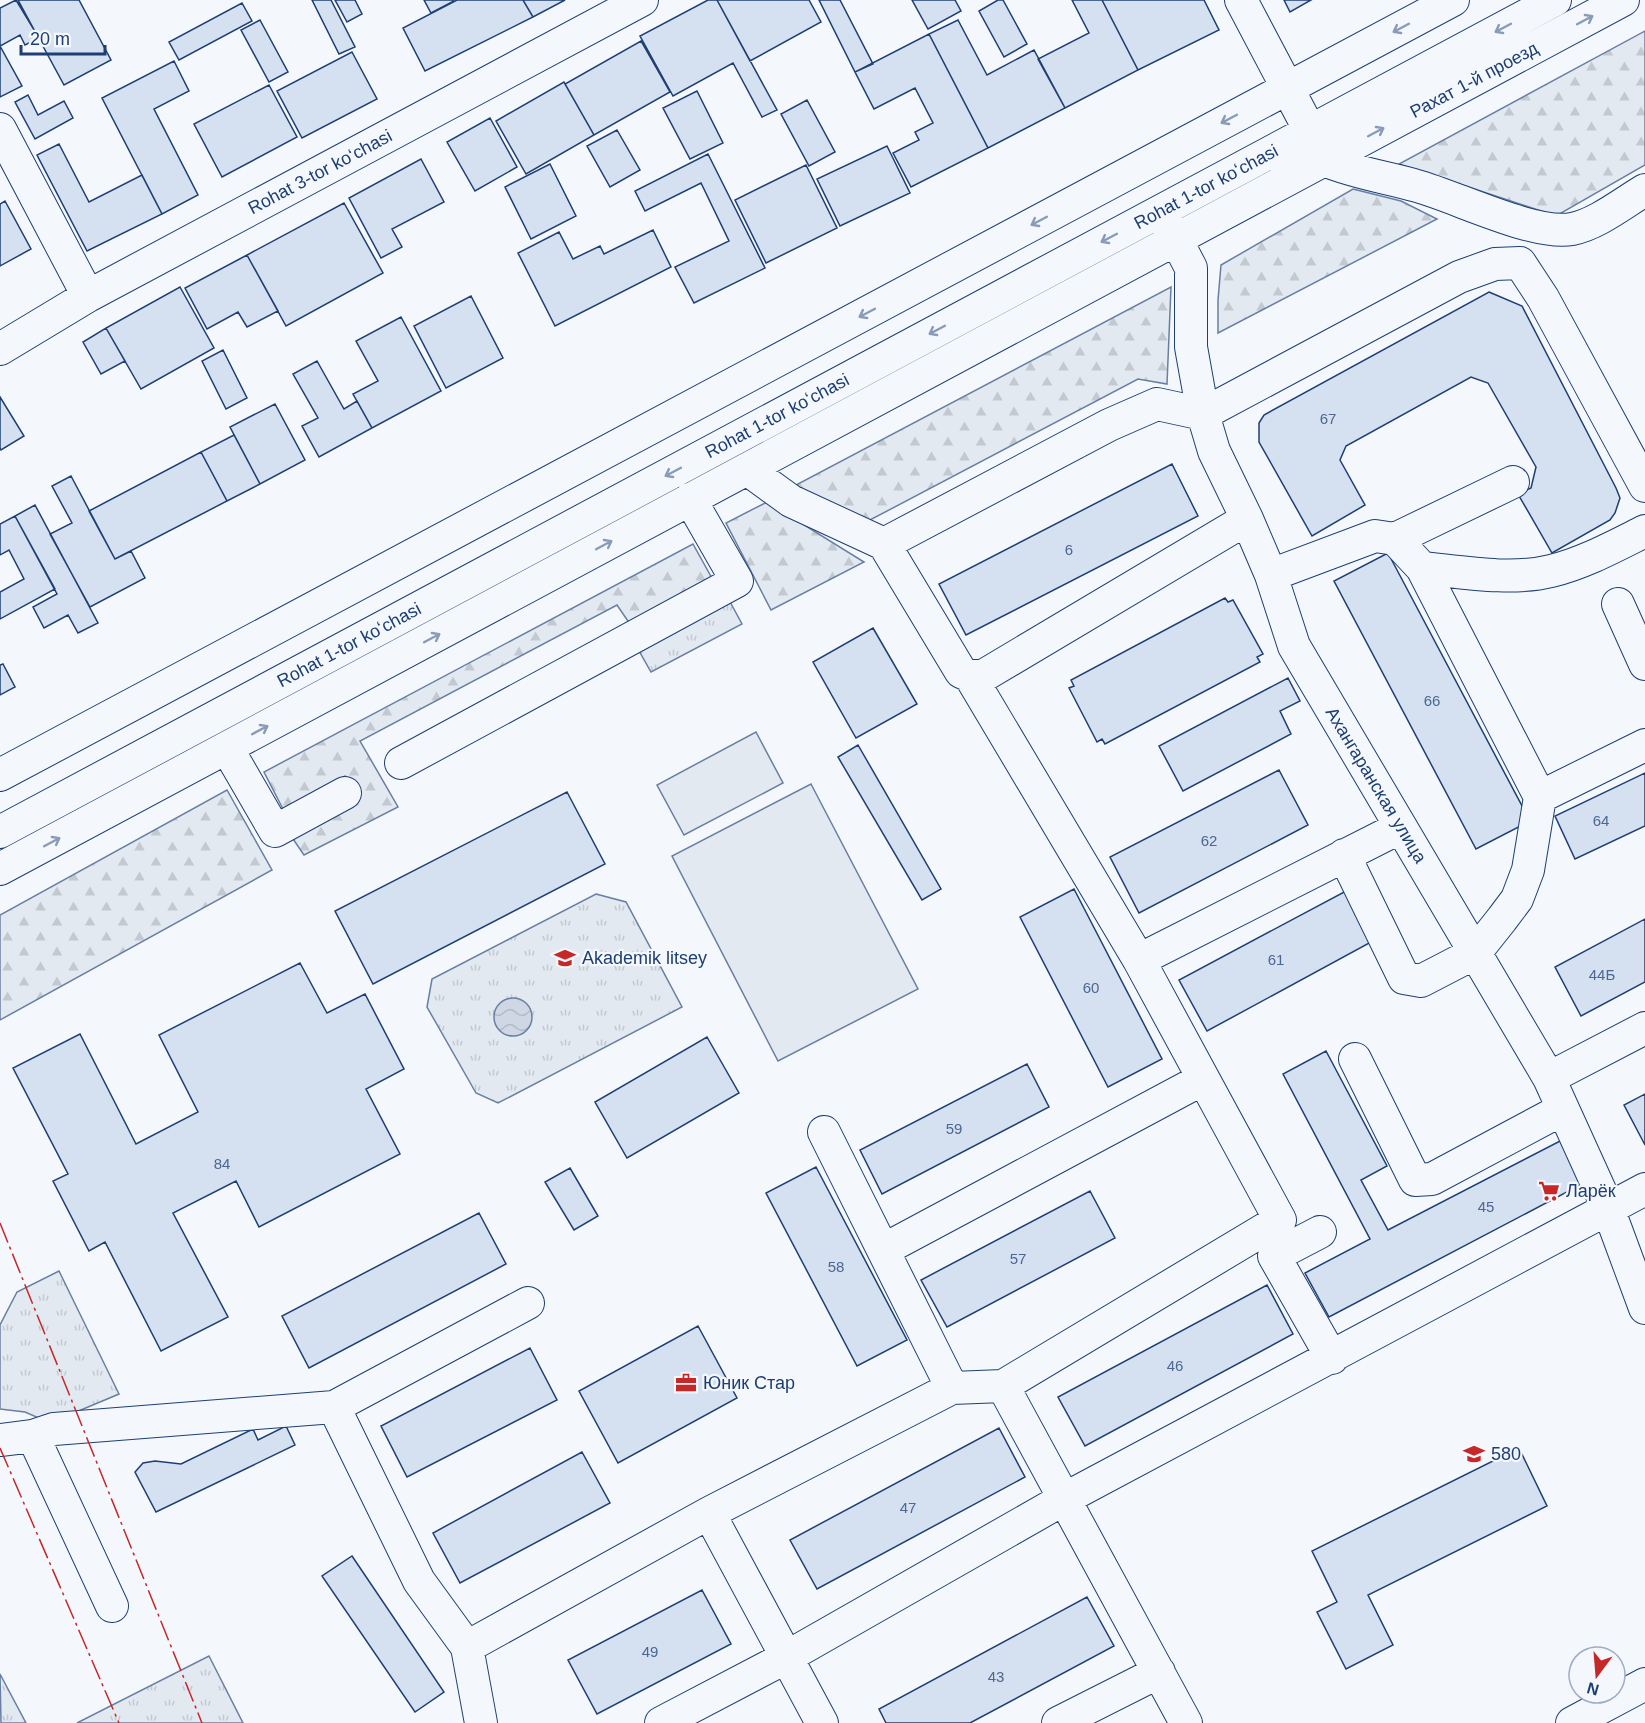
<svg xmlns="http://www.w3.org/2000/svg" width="1645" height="1723" font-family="Arial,sans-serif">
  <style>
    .grass { fill: url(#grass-tufts); stroke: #687fa3; stroke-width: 1.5 }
    .forest { fill: url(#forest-firs); stroke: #687fa3; stroke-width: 1.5 }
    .garden { fill: #e3e9f0; stroke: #687fa3; stroke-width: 1.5 }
    .water { fill: url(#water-waves); stroke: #687fa3; stroke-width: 1.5 }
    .building { fill: #d5e0f0; stroke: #1d3f73; stroke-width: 1.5 }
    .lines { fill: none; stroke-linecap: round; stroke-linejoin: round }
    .minor-casing { stroke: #1d3f73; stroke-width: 34 }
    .minor { stroke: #f4f7fb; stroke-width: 32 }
    .power { stroke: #c62828; stroke-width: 1.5; stroke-dasharray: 21 4.5 3 4.5; stroke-linecap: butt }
    .oneway { stroke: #889bb7 }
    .labels { text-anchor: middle; stroke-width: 4.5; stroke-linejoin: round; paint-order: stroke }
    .number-label { font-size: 15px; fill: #4b6792 }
    .street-label { font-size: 18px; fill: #1d3f73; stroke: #f4f7fb }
    .poi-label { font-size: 18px; fill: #1d3f73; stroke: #f4f7fb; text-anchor: start }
  </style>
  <defs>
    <pattern id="grass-tufts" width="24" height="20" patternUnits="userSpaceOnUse" patternTransform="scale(1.5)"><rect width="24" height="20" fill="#e3e9f0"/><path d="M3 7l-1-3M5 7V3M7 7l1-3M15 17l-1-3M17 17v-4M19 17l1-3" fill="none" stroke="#c2c9d1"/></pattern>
    <pattern id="forest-firs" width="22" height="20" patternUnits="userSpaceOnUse" patternTransform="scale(1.5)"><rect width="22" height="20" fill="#e3e9f0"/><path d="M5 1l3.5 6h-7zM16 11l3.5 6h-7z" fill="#c2c9d1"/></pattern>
    <pattern id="water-waves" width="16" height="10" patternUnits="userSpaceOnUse" patternTransform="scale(1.5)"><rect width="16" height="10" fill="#cfd7e4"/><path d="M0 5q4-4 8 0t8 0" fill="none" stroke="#b1bac7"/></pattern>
  </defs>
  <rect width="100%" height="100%" fill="#f4f7fb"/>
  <path class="grass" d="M 729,600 L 742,624 L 651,672 L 638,649 Z
    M 596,894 L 626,902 L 682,1007 L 498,1103 L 476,1093 L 427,1007 L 432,979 Z
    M 59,1271 L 119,1394 L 50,1423 L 25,1412 L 0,1409 L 0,1325 L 17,1292 Z
    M 209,1656 L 243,1723 L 77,1723 Z
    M 0,1674 L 26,1723 L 1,1723 Z"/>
  <path class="forest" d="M 1645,31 L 1645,165 L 1556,216 L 1399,164 Z
    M 1353,189 L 1401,201 L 1437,219 L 1218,333 L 1218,300 L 1221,265 Z
    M 1171,287 L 1167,384 L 1138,379 L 870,520 L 831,507 L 796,485 Z
    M 767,502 L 864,562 L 771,610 L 726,523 Z
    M 693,544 L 714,582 L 632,627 L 617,605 L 360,741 L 398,807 L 304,855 L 289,833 L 357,799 L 345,776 L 284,811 L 264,772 Z
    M 227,790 L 272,870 L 0,1020 L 0,915 Z"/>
  <path class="garden" d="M 756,732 L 783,783 L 684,835 L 657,785 Z
    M 811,784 L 918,989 L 778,1061 L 672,856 Z"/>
  <path class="water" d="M494 1017a19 19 0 1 1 38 0a19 19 0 1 1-38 0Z"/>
  <path class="building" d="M 16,0 L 39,38 L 25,45 L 20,35 L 0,46 L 22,86 L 0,97 L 0,8 Z
    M 18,0 L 79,0 L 111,60 L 64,85 Z
    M 312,0 L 331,0 L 355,47 L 339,54 Z
    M 335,0 L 355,0 L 362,14 L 347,22 Z
    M 424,0 L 453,0 L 454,1 L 431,13 Z
    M 457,0 L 523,0 L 533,17 L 425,71 L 403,28 Z
    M 523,0 L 565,0 L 533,17 Z
    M 708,0 L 717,0 L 777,110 L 762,117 L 733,63 L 673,96 L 640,36 Z
    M 717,0 L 809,0 L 821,22 L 750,61 Z
    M 819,0 L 840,0 L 873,64 L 855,72 Z
    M 912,0 L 955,0 L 961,11 L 928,29 Z
    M 998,0 L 1003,0 L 1027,44 L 1004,57 L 979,11 Z
    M 1072,0 L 1102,0 L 1138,70 L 1065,108 L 1038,59 L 1089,33 Z
    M 1102,0 L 1204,0 L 1219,30 L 1138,70 Z
    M 1284,0 L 1311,0 L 1290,12 Z
    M 242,3 L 252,21 L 179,60 L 169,42 Z
    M 260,20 L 288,72 L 269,82 L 241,30 Z
    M 958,20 L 987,75 L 1034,50 L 1065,108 L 988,148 L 929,34 Z
    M 929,34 L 988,148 L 911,187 L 893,153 L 919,140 L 915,132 L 933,123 L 915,88 L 874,109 L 855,72 Z
    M 641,41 L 670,92 L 594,135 L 565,84 Z
    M 352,52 L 377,99 L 302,138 L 277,91 Z
    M 174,61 L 189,91 L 154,109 L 198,195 L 162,214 L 102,98 Z
    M 564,82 L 594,135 L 526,174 L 496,121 Z
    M 269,85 L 297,137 L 222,177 L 194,124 Z
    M 697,91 L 723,143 L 690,159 L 663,108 Z
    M 28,95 L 38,115 L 64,101 L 73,118 L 35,139 L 15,102 Z
    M 807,100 L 835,152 L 809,166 L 781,114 Z
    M 490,118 L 517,167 L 475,191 L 447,142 Z
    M 617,130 L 640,170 L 610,187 L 587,146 Z
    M 59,144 L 89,202 L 142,175 L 162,214 L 87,251 L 37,155 Z
    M 887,146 L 910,193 L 840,226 L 817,179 Z
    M 708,154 L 765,268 L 694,303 L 675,267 L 729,241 L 701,183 L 645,211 L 635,191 Z
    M 421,159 L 444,202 L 392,229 L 402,247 L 381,258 L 349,198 Z
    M 550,164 L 576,216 L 531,239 L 505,187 Z
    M 806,165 L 837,228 L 766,263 L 735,200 Z
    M 5,201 L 31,249 L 0,266 L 0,204 Z
    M 344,203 L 383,273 L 286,326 L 247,255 Z
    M 653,230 L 671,267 L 555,326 L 518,253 L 559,232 L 573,259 L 600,246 L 604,254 Z
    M 247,255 L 278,311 L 247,327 L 238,312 L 207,329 L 185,288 Z
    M 180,287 L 214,348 L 141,389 L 106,328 Z
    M 1489,292 L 1522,306 L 1616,488 L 1620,498 L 1615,513 L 1610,520 L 1552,553 L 1518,494 L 1531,488 L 1536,467 L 1488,383 L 1471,377 L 1346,446 L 1340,460 L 1365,505 L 1312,536 L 1259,442 L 1259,423 L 1264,415 Z
    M 471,296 L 503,358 L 446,388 L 414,326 Z
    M 401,317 L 441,391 L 372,428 L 353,394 L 378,381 L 356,341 Z
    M 106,328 L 125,361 L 101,374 L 83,342 Z
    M 223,350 L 247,398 L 226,409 L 202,361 Z
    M 317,361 L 344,409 L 357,401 L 372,428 L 319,457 L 302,426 L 318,418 L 293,374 Z
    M 0,397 L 24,436 L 1,450 L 0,448 Z
    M 275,404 L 305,460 L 260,484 L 230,427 Z
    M 234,435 L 260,484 L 227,501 L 201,452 Z
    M 201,452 L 227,501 L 115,559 L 89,511 Z
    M 1172,464 L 1198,516 L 966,635 L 939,584 Z
    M 71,476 L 115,559 L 131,551 L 145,578 L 90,607 L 50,534 L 72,523 L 52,486 Z
    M 35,505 L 98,623 L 78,633 L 68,615 L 44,628 L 33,607 L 57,594 L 15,516 Z
    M 15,516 L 55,589 L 0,619 L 0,592 L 24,579 L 9,550 L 0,555 L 0,524 Z
    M 1388,553 L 1530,821 L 1476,849 L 1334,581 Z
    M 1225,598 L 1228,602 L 1233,600 L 1263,654 L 1257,657 L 1260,662 L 1105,744 L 1102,739 L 1097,742 L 1069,688 L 1074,686 L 1071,680 Z
    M 873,628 L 917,704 L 856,738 L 813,662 Z
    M 3,664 L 15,687 L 0,695 L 0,665 Z
    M 1288,678 L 1300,701 L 1280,711 L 1291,734 L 1183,791 L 1159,746 Z
    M 858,745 L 941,889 L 922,900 L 838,757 Z
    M 1279,770 L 1308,825 L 1139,913 L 1110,857 Z
    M 1645,773 L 1645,826 L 1575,859 L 1555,816 Z
    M 567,792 L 605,864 L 373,984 L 335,911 Z
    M 1074,889 L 1162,1059 L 1108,1087 L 1020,917 Z
    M 1346,891 L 1373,941 L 1207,1031 L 1179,980 Z
    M 1645,919 L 1645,982 L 1581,1016 L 1555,967 Z
    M 300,963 L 327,1013 L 365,994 L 404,1069 L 366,1089 L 400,1154 L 259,1227 L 236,1181 L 173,1213 L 228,1317 L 161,1351 L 105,1242 L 89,1251 L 53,1181 L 68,1174 L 13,1068 L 80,1034 L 136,1144 L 198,1112 L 159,1035 Z
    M 707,1037 L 739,1093 L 627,1158 L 595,1102 Z
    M 1326,1051 L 1387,1166 L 1361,1180 L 1388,1230 L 1562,1140 L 1584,1183 L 1329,1317 L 1305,1273 L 1370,1239 L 1283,1074 Z
    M 1027,1064 L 1049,1107 L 882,1194 L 860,1150 Z
    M 1645,1094 L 1645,1145 L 1624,1105 Z
    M 816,1167 L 907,1340 L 857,1366 L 766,1193 Z
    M 570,1168 L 598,1216 L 574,1230 L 545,1182 Z
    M 1090,1191 L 1115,1238 L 947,1327 L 921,1280 Z
    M 479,1213 L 506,1264 L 309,1368 L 282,1316 Z
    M 1267,1285 L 1293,1334 L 1085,1446 L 1058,1397 Z
    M 698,1326 L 737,1398 L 618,1463 L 579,1391 Z
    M 530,1348 L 557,1400 L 407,1477 L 381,1426 Z
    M 286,1426 L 295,1445 L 156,1512 L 135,1472 L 143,1463 L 155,1461 L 181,1464 L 253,1429 L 258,1440 Z
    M 999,1428 L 1025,1477 L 817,1589 L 790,1540 Z
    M 1519,1448 L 1547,1506 L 1368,1595 L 1393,1645 L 1346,1669 L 1317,1612 L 1337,1602 L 1312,1551 Z
    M 582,1452 L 610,1503 L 460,1583 L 433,1533 Z
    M 352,1556 L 444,1692 L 415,1712 L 322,1576 Z
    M 702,1590 L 731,1644 L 597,1714 L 568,1660 Z
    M 1087,1597 L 1114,1646 L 970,1723 L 886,1723 L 879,1709 Z"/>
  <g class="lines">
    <defs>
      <path id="minor" d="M 1241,0 L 1319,148
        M 0,129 L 88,296
        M 1324,160 C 1355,173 1386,177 1417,186 C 1457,197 1534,236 1572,229 C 1597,224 1623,203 1645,190
        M 1166,220 L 1191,268 L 1191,347 L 1203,414 L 1214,451 L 1247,519 L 1271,575 L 1294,646 L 1549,1078 L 1608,1208 L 1645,1308
        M 1520,263 L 1543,298 L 1645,486
        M 0,349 L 88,296 L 642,0
        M 747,469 L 791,501 L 884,544 L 961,672 L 970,676 L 983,676 L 1247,519
        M 1395,539 L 1513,482
        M 884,544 L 1109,425 L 1157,404 L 1203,414 L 1459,277 L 1495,264 L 1520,263
        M 1422,568 C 1462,572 1511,581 1551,571 C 1584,563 1615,546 1645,531
        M 1271,575 L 1375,536 L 1395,539 L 1422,568 L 1540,797 L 1528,870 L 1517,899 L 1502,919 L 1475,953 L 1421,981 L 1404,978 L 1344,855
        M 1618,604 L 1645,664
        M 970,676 L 1139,960 L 1401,827
        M 227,748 L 275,831 L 345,793
        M 401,763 L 737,581 L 690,499
        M 0,775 L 1453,0
        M 1540,797 L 1645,745
        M 0,832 L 1555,0
        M 0,869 L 1623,0
        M 1355,1059 L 1415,1180 L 1432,1179 L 1563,1109
        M 1549,1078 L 1645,1028
        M 824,1132 L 952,1388
        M 1320,1232 L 1274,1256 L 1332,1358
        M 885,1249 L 1203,1079
        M 1003,1386 L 1186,1723
        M 334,1407 L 419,1581 L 467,1647
        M 33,1436 L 112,1606
        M 0,1440 L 33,1436 L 54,1429 L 334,1407 L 528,1303
        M 709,1513 L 822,1723
        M 481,1723 L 467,1647 L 709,1513 L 952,1388 L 1003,1386 L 1280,1220 L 1139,960
        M 661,1723 L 785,1658 L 1064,1499 L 1645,1189
        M 1058,1723 L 1159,1672
        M 1572,1723 L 1645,1684"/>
    </defs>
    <use href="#minor" class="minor-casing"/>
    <use href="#minor" class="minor"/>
    <path class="power" d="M 0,1223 L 202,1723
      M 0,1448 L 119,1723"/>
  </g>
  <defs><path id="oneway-shaft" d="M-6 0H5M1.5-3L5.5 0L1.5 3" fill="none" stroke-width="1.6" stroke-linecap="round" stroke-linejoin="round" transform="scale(1.5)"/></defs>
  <g class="oneway">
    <use href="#oneway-shaft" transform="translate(1585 20) rotate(-28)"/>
    <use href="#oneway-shaft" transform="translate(1401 28) rotate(152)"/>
    <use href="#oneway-shaft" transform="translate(1503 28) rotate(152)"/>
    <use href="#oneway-shaft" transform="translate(1229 119) rotate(152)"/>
    <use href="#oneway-shaft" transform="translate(1376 132) rotate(-28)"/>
    <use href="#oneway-shaft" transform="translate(1039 221) rotate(152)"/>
    <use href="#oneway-shaft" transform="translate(1109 238) rotate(152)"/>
    <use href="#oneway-shaft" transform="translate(867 313) rotate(152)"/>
    <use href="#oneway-shaft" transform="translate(937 330) rotate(152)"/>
    <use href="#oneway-shaft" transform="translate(673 472) rotate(152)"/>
    <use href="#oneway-shaft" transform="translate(604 545) rotate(-28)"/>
    <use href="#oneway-shaft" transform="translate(432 638) rotate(-28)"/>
    <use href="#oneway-shaft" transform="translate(260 730) rotate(-28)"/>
    <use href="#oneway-shaft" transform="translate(52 842) rotate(-28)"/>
  </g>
  <defs>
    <symbol id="university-bare" viewBox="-9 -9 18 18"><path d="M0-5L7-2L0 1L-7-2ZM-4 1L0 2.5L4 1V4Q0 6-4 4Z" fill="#c62828" stroke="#f4f7fb" stroke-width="2.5" paint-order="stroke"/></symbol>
    <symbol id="supermarket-bare" viewBox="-9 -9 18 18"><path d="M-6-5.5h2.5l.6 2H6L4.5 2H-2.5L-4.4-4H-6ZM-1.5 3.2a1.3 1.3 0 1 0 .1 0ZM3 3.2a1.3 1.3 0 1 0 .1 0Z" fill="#c62828" stroke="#f4f7fb" stroke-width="2.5" paint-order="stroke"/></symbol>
    <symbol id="office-bare" viewBox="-9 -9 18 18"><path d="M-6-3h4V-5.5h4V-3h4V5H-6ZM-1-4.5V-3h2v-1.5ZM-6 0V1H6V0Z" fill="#c62828" stroke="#f4f7fb" stroke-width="2.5" paint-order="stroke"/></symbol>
    <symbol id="school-bare" viewBox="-9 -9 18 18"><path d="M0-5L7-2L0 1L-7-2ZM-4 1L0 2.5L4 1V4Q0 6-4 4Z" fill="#c62828" stroke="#f4f7fb" stroke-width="2.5" paint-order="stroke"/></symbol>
  </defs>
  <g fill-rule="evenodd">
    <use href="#university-bare" x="550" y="943" width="30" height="30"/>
    <use href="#supermarket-bare" x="1534" y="1176" width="30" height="30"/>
    <use href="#office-bare" x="671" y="1368" width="30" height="30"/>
    <use href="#school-bare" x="1459" y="1439" width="30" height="30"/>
  </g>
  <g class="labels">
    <g class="number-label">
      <text x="1328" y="424">67</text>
      <text x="1069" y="555">6</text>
      <text x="1432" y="706">66</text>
      <text x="1601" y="826">64</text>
      <text x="1209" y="846">62</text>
      <text x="1276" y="965">61</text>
      <text x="1602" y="980">44Б</text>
      <text x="1091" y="993">60</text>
      <text x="954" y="1134">59</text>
      <text x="222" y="1169">84</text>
      <text x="1486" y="1212">45</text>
      <text x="1018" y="1264">57</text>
      <text x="836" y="1272">58</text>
      <text x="1175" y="1371">46</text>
      <text x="908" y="1513">47</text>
      <text x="650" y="1657">49</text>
      <text x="996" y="1682">43</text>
    </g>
    <g class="street-label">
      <text transform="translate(1474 80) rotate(-28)" y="6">Рахат 1-й проезд</text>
      <text transform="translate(320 172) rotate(-28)" y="6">Rohat 3-tor ko‘chasi</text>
      <text transform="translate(1206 187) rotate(-28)" y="6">Rohat 1-tor koʻchasi</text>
      <text transform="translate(777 416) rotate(-28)" y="6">Rohat 1-tor koʻchasi</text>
      <text transform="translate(349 645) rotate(-28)" y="6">Rohat 1-tor koʻchasi</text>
      <text transform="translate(1376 785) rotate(59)" y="6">Ахангаранская улица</text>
    </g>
    <g class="poi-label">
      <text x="582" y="964">Akademik litsey</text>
      <text x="1566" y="1197">Ларёк</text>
      <text x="703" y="1389">Юник Стар</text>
      <text x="1491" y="1460">580</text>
    </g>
  </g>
  <g transform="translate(1597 1675) rotate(196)"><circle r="28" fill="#f4f7fb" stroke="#9eadc5" stroke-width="1.5"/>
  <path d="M0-4.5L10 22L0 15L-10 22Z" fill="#c62828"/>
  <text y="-9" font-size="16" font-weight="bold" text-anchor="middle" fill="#1d3f73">N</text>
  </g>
  <path d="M21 45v9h84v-9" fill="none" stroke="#1d3f73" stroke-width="3"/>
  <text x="30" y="45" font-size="18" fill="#1d3f73" stroke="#f4f7fb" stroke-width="4.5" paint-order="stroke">20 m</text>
</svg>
